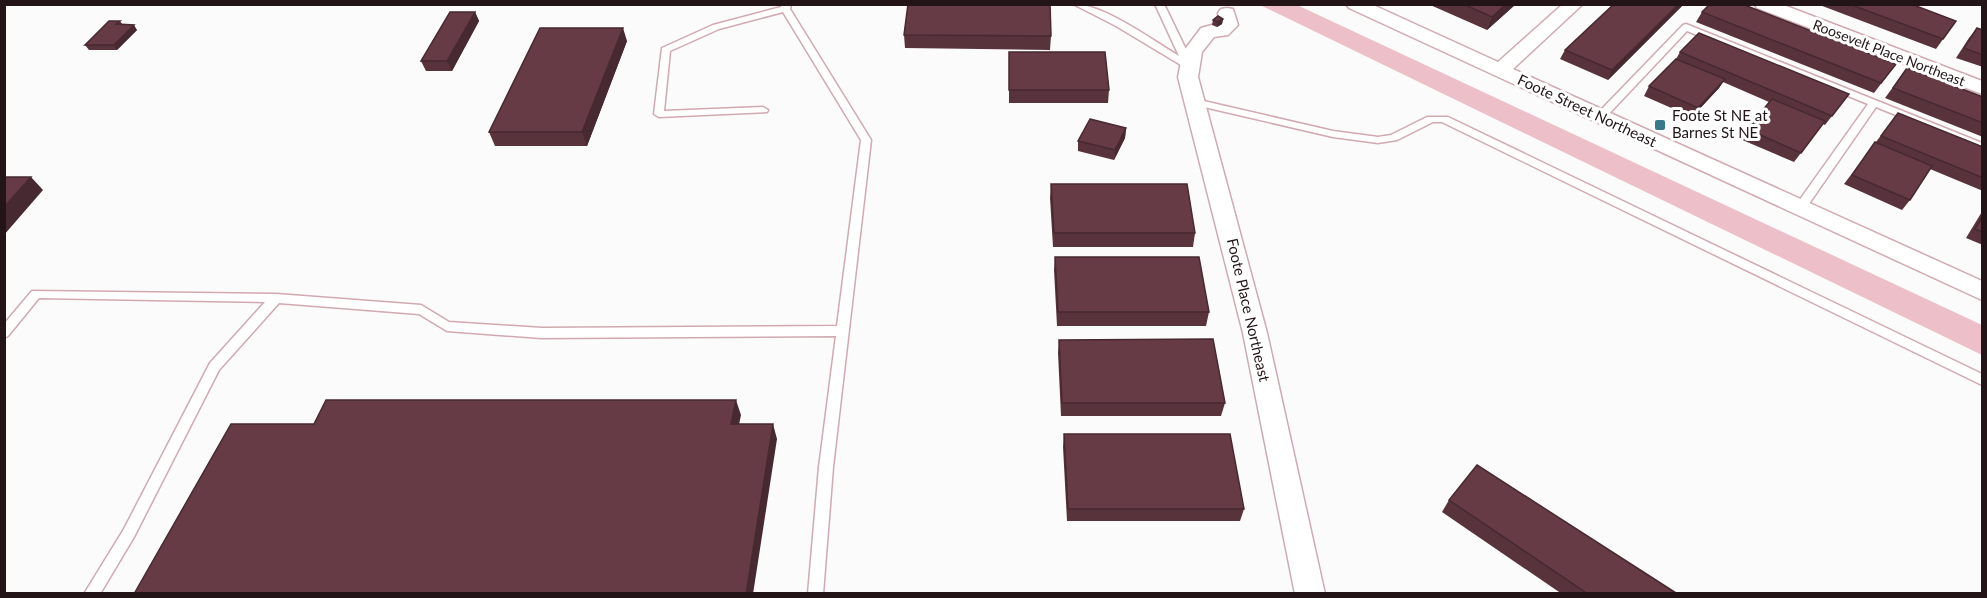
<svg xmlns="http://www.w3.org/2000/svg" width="1987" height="598" font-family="Lato,sans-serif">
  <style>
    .green { fill: #edbfc8 }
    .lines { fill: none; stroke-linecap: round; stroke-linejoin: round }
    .service-casing { stroke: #d1a9b1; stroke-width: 3 }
    .minor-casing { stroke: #d1a9b1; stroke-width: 3 }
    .service { fill: #fff; fill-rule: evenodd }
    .minor { fill: #fff; fill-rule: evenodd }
    .wall { fill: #58333c }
    .shaded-wall { fill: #472931 }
    .building { fill: #663b46; stroke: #472931; stroke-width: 1.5 }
    .poi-dot { fill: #367a89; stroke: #fff; stroke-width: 2 }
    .labels { text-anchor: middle; stroke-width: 6; stroke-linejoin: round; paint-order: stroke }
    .far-street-label { font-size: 14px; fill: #221417; stroke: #fff }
    .street-label { font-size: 15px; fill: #221417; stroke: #fff }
    .poi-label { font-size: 15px; fill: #221417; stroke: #fff; text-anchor: start }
  </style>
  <rect width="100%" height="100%" fill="#fbfbfb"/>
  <path class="green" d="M 1260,5 L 1297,5 L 1982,325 L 1982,355 Z"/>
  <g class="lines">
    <defs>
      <path id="service" d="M 782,4 L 791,4 L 790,9 L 871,140 L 833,467 L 823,594 L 808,594 L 819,467 L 836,336 L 542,338 L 447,331 L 419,314 L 279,303 L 219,370 L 134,537 L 100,594 L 84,594 L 124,529 L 210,363 L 265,302 L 39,298 L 8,336 L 4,338 L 4,324 L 32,291 L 276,294 L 421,305 L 449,322 L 542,328 L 837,326 L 861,140 L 783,12 L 719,29 L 670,51 L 664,111 L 763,107 L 768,110 L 767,112 L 659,117 L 654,114 L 662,48 L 713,25 L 781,7 Z
        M 1073,4 C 1104,4 1152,40 1179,56 L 1155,4 L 1164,4 L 1194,66 L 1189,69 L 1186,68 L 1116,26 Z
        M 1686,24 L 1982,143 L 1982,150 L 1876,107 L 1804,211 L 1796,211 L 1794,208 L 1796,205 L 1868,104 L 1687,31 L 1604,119 L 1596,119 L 1596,115 L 1683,25 Z
        M 1195,99 L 1333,131 L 1378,137 L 1391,135 L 1427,117 L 1448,117 L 1982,374 L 1982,385 L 1442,122 L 1433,122 L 1397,140 L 1378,143 L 1333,137 L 1191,104 L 1191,100 Z"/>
      <path id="minor" d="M 1346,4 L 1371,4 L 1498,62 L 1563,4 L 1583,4 L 1513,69 L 1982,281 L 1982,300 L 1349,8 Z
        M 1754,4 L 1781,4 L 1982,81 L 1982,94 L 1757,8 Z
        M 1227,8 L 1233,9 L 1238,25 L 1228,35 L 1214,37 L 1202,52 L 1198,77 L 1267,333 L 1325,594 L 1295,594 L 1243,333 L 1178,77 L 1183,52 L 1201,28 L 1219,23 L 1218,13 L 1221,9 Z"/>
    </defs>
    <use href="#service" class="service-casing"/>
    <use href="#minor" class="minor-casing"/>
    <use href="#service" class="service"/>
    <use href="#minor" class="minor"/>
  </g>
  <path class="wall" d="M 1428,4 L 1516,4 L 1487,30 Z
    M 1614,4 L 1684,4 L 1608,80 L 1560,59 L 1565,50 Z
    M 1817,4 L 1911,4 L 1956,21 L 1936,49 Z
    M 475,12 L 479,21 L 452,71 L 426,71 L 421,61 Z
    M 1702,12 L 1896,64 L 1874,93 L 1696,22 Z
    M 1223,19 L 1222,24 L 1217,27 L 1212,25 L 1213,20 Z
    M 120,21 L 122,24 L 137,30 L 117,50 L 89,50 L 85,45 Z
    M 1977,28 L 1983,30 L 1983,67 L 1956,58 L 1969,38 Z
    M 904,35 L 1051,36 L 1050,50 L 905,48 Z
    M 627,41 L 587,146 L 495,146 L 489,132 Z
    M 1009,52 L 1109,90 L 1108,103 L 1009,103 Z
    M 1680,52 L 1849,94 L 1825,125 L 1823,124 L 1794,162 L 1740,139 L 1747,129 L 1769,102 L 1723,82 L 1719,88 L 1692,117 L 1644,96 L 1649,86 L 1676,59 Z
    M 1907,68 L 1983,97 L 1983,137 L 1885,98 Z
    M 1898,113 L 1983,147 L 1983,191 L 1930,169 L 1910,200 L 1902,210 L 1844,184 Z
    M 1126,128 L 1125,138 L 1114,160 L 1078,151 L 1078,141 Z
    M 1051,184 L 1195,233 L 1193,247 L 1053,247 L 1050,198 Z
    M 1983,210 L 1983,245 L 1966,238 Z
    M 1055,257 L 1209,312 L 1206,326 L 1057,326 L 1054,270 Z
    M 1059,340 L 1225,403 L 1221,416 L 1061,416 L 1058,353 Z
    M 1064,434 L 1244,509 L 1240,521 L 1067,521 L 1063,447 Z
    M 1449,500 L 1676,593 L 1562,594 L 1442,512 Z"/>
  <path class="shaded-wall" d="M 1506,4 L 1516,4 L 1487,30 L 1492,17 Z
    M 1679,4 L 1684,4 L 1608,80 L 1612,70 Z
    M 475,12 L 479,21 L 452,71 L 447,61 Z
    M 1223,19 L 1222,24 L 1217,27 L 1218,22 Z
    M 134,25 L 137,30 L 117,50 L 114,45 Z
    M 623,28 L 627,41 L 587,146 L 582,132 Z
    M 1725,79 L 1719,88 L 1692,117 L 1698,108 Z
    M 1126,128 L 1125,138 L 1114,160 L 1115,150 Z
    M 31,177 L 43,190 L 4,235 L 4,207 Z
    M 736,400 L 741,415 L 736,439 L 731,424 Z
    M 773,424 L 777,439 L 753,594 L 746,594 Z"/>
  <path class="building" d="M 908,4 L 1050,4 L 1051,36 L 904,35 Z
    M 1463,4 L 1506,4 L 1492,17 Z
    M 1614,4 L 1679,4 L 1612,70 L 1565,50 Z
    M 1710,4 L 1742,4 L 1896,64 L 1881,83 L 1702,12 Z
    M 1849,4 L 1911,4 L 1956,21 L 1943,39 Z
    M 450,12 L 475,12 L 447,61 L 421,61 Z
    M 1218,16 L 1223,19 L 1218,22 L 1213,20 Z
    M 109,21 L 120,21 L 116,24 L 134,25 L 114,45 L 85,45 Z
    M 540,28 L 623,28 L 582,132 L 489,132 Z
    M 1977,28 L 1983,30 L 1983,55 L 1964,48 Z
    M 1699,33 L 1849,94 L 1832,116 L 1680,52 Z
    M 1009,52 L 1105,52 L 1109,90 L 1009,90 Z
    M 1676,59 L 1725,79 L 1698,108 L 1649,86 Z
    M 1907,68 L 1983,97 L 1983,123 L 1893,88 Z
    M 1772,99 L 1825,121 L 1801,153 L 1747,129 Z
    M 1898,113 L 1983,147 L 1983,178 L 1881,136 Z
    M 1090,119 L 1126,128 L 1115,150 L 1078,141 Z
    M 1875,142 L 1932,166 L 1910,200 L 1852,175 Z
    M 4,177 L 31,177 L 4,207 Z
    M 1051,184 L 1187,184 L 1195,233 L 1054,233 Z
    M 1983,216 L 1983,232 L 1975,229 Z
    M 1055,257 L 1199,257 L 1209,312 L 1058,312 Z
    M 1213,339 L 1225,403 L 1062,403 L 1059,340 Z
    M 326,400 L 736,400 L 731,424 L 773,424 L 746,594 L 134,594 L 231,424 L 314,424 Z
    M 1064,434 L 1230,434 L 1244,509 L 1068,509 Z
    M 1477,465 L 1676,593 L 1675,594 L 1588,594 L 1449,500 Z"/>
  <rect class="poi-dot" x="1654" y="119" width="12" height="12" rx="3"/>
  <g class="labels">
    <g class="far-street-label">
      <text transform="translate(1889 53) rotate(21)" y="5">Roosevelt Place Northeast</text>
    </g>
    <g class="street-label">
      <text transform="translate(1587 111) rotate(25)" y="5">Foote Street Northeast</text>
      <text transform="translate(1248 310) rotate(77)" y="5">Foote Place Northeast</text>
    </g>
    <g class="poi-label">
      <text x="1672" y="121">Foote St NE at<tspan x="1672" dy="17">Barnes St NE</tspan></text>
    </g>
  </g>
  <rect width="1987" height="598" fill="none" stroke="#221417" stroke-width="12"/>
</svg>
